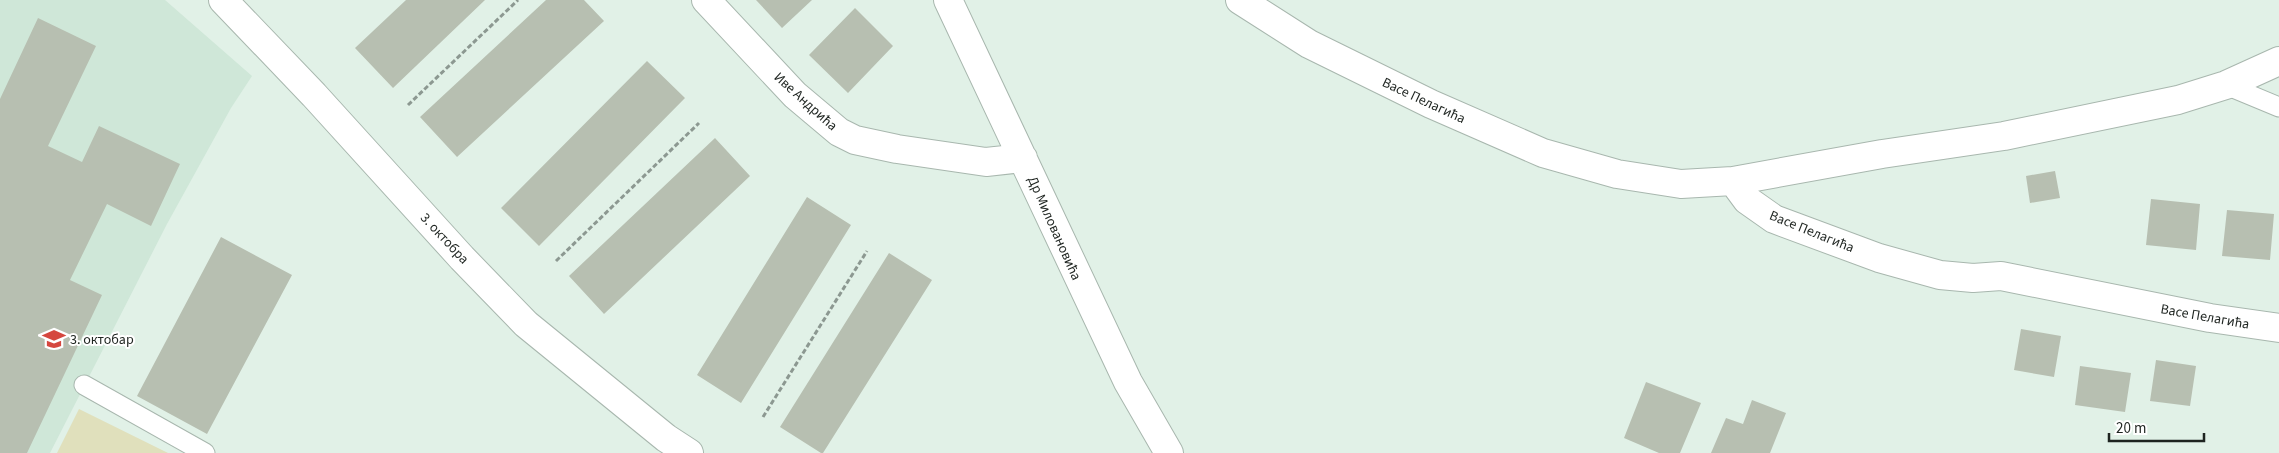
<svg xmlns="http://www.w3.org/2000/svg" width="2279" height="453" font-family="'Source Sans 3',sans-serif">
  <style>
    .built { fill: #cfe7d8 }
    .green { fill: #e0e0bc }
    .building { fill: #b7bfb1 }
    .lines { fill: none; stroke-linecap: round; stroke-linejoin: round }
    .service-casing { stroke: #a8b7ae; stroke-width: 21 }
    .minor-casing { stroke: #a8b7ae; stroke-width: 30 }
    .path { stroke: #8c9891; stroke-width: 3; stroke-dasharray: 5 2.5; stroke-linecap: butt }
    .service { stroke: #fff; stroke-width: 19 }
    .minor { stroke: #fff; stroke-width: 28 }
    .labels { text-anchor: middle; stroke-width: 4; stroke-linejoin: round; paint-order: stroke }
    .street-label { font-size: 14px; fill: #1e2420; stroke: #fff }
    .poi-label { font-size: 14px; fill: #1e2420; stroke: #fff; text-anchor: start }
  </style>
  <rect width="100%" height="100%" fill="#e1f1e7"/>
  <path class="built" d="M 0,0 L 165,0 L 252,76 L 231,108 L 167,224 L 50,453 L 0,453 Z"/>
  <path class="green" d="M 79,409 L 168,453 L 57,453 Z"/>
  <path class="building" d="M 406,0 L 485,0 L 393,88 L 355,48 Z
    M 546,0 L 584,0 L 604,21 L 457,157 L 420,117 Z
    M 756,0 L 812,0 L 782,28 Z
    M 855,8 L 893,46 L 848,93 L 809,55 Z
    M 38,18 L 96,46 L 48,146 L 82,162 L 99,126 L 180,164 L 151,226 L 107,204 L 70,280 L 102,295 L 27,453 L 0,453 L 0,99 Z
    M 647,61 L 685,98 L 539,246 L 501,208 Z
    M 715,138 L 750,176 L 604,314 L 569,276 Z
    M 2055,171 L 2060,198 L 2030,203 L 2026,176 Z
    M 807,197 L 851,225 L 741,403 L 697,375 Z
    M 2151,199 L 2200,204 L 2196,250 L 2146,245 Z
    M 2227,210 L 2274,214 L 2270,260 L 2222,256 Z
    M 221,237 L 292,275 L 207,434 L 137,396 Z
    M 889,253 L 932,280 L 823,453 L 821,453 L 780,427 Z
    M 2021,329 L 2061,336 L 2054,377 L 2014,370 Z
    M 2156,360 L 2196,366 L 2190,406 L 2150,401 Z
    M 2080,366 L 2131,373 L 2125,412 L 2075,405 Z
    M 1646,382 L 1701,403 L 1680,453 L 1659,453 L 1624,438 Z
    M 1752,400 L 1786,413 L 1770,453 L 1711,453 L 1726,418 L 1743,424 Z"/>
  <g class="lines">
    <defs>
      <path id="service" d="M 2226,85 L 2279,107
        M 84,385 L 205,453"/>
      <path id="minor" d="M 223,0 L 314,95 L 462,258 L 526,324 L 666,438 L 689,453
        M 706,0 L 795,95 L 839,132 L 855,140 L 897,149 L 986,162 L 1023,158
        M 948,0 L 1128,382 L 1169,453
        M 1240,0 L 1309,44 L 1431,104 L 1543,153 L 1617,174 L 1681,184 L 1733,181 L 1747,200 L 1774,219 L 1879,258 L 1940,275 L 1973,278 L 2001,276 L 2210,318 L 2279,328
        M 1733,181 L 1882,154 L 2004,136 L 2178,100 L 2226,85 L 2279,61"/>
    </defs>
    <use href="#service" class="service-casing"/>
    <use href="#minor" class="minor-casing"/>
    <path class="path" d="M 408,105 L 518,0
      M 556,261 L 699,123
      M 763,417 L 867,251"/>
    <use href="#service" class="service"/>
    <use href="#minor" class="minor"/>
  </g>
  <defs>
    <symbol id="school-bare" viewBox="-9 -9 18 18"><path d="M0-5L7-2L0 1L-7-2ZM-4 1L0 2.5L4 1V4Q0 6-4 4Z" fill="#d5473f" stroke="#fff" stroke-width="2.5" paint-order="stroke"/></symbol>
  </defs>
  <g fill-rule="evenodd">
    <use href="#school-bare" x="38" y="323" width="32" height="32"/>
  </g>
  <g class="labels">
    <g class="street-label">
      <text transform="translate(1424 100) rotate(25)" y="5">Васе Пелагића</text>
      <text transform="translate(806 101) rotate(42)" y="5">Иве Андрића</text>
      <text transform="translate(1055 228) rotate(66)" y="5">Др Миловановића</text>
      <text transform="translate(1812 231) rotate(22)" y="5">Васе Пелагића</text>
      <text transform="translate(445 238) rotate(47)" y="5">3. октобра</text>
      <text transform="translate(2205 316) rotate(10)" y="5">Васе Пелагића</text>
    </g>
    <g class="poi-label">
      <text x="70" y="344">3. октобар</text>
    </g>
  </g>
  <path d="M2109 433v8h95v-8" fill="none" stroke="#1e2420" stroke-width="2.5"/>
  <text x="2116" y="433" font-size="15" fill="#1e2420" stroke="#ffffff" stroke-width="4" paint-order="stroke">20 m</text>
</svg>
